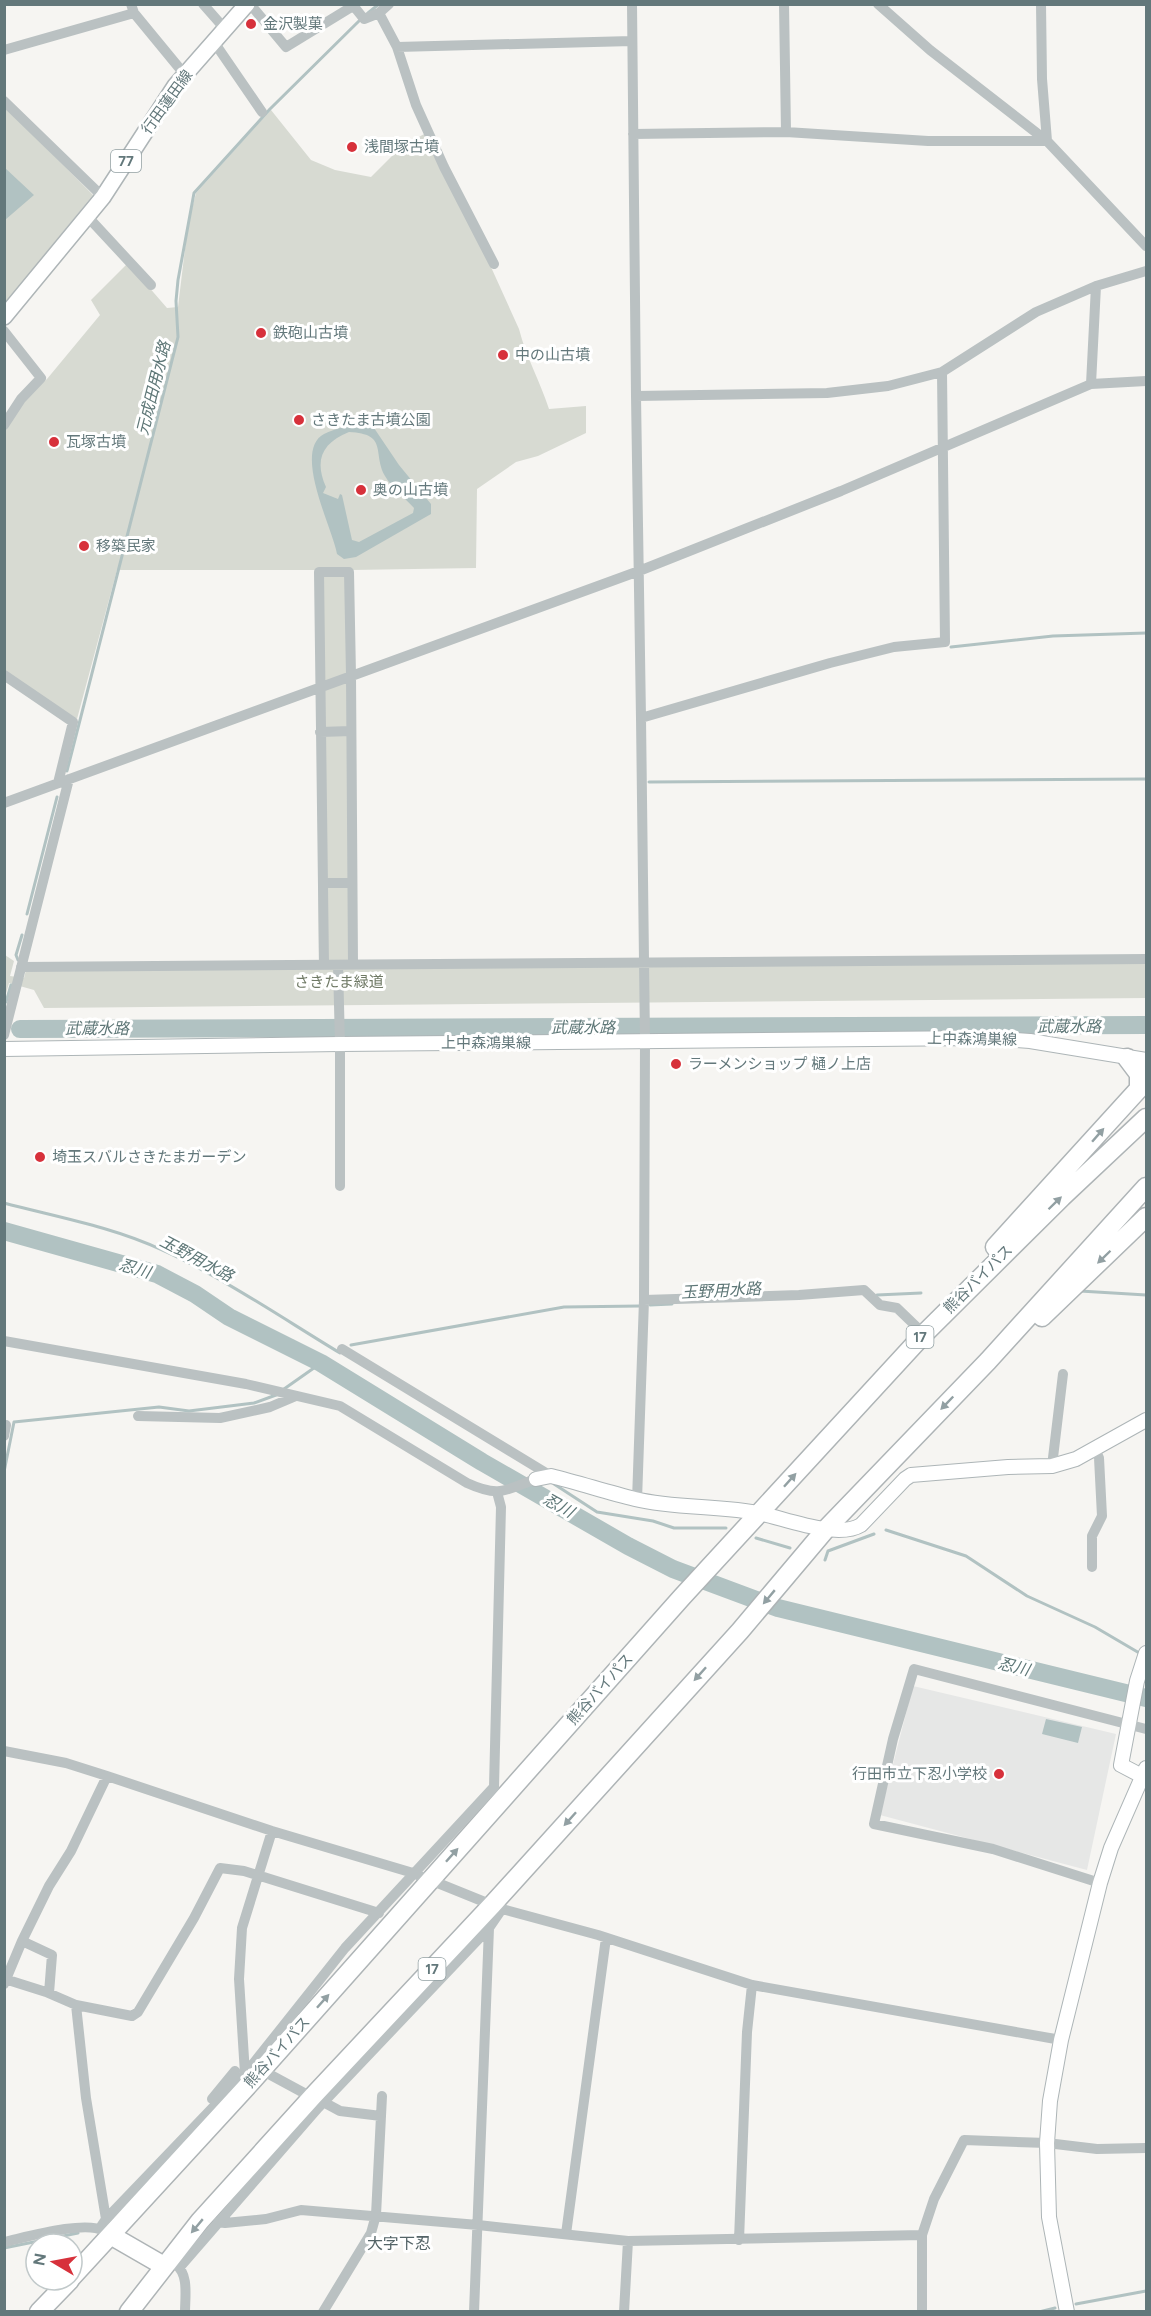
<svg xmlns="http://www.w3.org/2000/svg" width="1151" height="2316" font-family="Figtree,'Noto Sans JP',sans-serif">
  <style>
    .built { fill: #e6e7e6 }
    .green { fill: #d7dad2 }
    .water { fill: #b1c2c2; fill-rule: evenodd }
    .lines { fill: none; stroke-linecap: round; stroke-linejoin: round }
    .stream { stroke: #b1c2c2; stroke-width: 3 }
    .river { stroke: #b1c2c2; stroke-width: 18 }
    .secondary-casing { stroke: #adb5b7; stroke-width: 16 }
    .primary-casing { stroke: #aeb5b7; stroke-width: 18 }
    .highway-casing { stroke: #aeb4b6; stroke-width: 21 }
    .street { stroke: #bac1c2; stroke-width: 10 }
    .secondary { stroke: #fff; stroke-width: 14 }
    .primary { stroke: #fff; stroke-width: 15 }
    .highway { stroke: #fff; stroke-width: 18 }
    .oneway { fill: #92a0a3 }
    .poi-dot { fill: #d7313b; stroke: #fff; stroke-width: 2 }
    .labels { text-anchor: middle; stroke-width: 6; stroke-linejoin: round; paint-order: stroke }
    .shield { fill: #fff; stroke: #92a0a3; stroke-width: 1.5 }
    .shield-label { font-size: 14px; font-weight: bold; fill: #63787b }
    .poi-label { font-size: 15px; fill: #63787b; stroke: #fff; text-anchor: start }
    .street-label { font-size: 15px; fill: #63787b; stroke: #fff }
    .park-label { font-size: 15px; fill: #6f7965; stroke: #fff }
    .water-label { font-size: 16px; font-style: italic; fill: #5e7777; stroke: #fff }
    .neighbourhood-label { font-size: 16px; fill: #546467; stroke: #fff }
  </style>
  <rect width="100%" height="100%" fill="#f6f5f2"/>
  <path class="built" d="M 913,1686 L 1116,1734 L 1087,1870 L 880,1815 Z"/>
  <path class="green" d="M 5,106 L 93,195 L 5,303 Z
    M 271,110 L 311,160 L 335,170 L 371,177 L 401,147 L 426,133 L 462,203 L 519,329 C 526,357 540,381 549,409 L 586,406 L 586,433 L 538,456 L 516,462 L 477,489 L 476,568 L 352,570 L 356,967 L 1146,962 L 1146,998 L 44,1008 L 34,990 L 9,983 L 5,997 L 5,955 L 14,961 L 10,976 L 24,978 L 26,970 L 319,968 L 316,570 L 117,570 L 77,719 L 5,672 L 5,430 L 24,398 L 47,379 L 100,315 L 91,300 L 128,263 L 167,308 L 178,307 L 188,224 L 196,193 Z"/>
  <path class="water" d="M 4,167 L 34,195 L 5,220 L 4,220 Z
    M 364,422 L 372,425 L 399,465 L 431,504 L 431,514 L 356,557 L 344,559 L 337,554 C 333,529 292,451 324,434 C 335,428 351,426 364,422 ZM 349,432 C 389,434 372,453 385,476 C 392,488 405,498 414,508 L 413,513 L 359,542 L 352,540 L 342,495 L 340,494 L 338,499 L 323,493 L 326,487 C 314,460 322,443 349,432 Z
    M 1046,1719 L 1082,1727 L 1078,1743 L 1042,1734 Z"/>
  <g class="lines">
    <path class="stream" d="M 368,13 L 379,4
      M 951,647 L 1053,636 L 1146,633
      M 67,771 L 178,337 L 176,301 L 178,280 L 194,193 L 270,109 L 361,19
      M 649,782 L 1146,779
      M 27,914 L 57,797
      M 18,960 L 16,955 L 22,935
      M 6,1002 L 11,985
      M 4,1203 C 57,1217 113,1227 162,1250 C 224,1278 282,1318 340,1353
      M 1080,1291 L 1146,1295
      M 877,1295 L 921,1293
      M 650,1305 L 672,1304
      M 351,1345 L 564,1307 L 640,1306
      M 284,1389 L 321,1363
      M 4,1472 L 14,1422 L 159,1407 L 189,1411 L 254,1403 L 276,1395
      M 554,1484 L 597,1512 L 653,1521 L 674,1528 L 726,1528
      M 886,1530 L 966,1556 L 1027,1596 L 1095,1627 L 1141,1654
      M 756,1538 L 790,1548
      M 825,1560 L 828,1551 L 874,1534
      M 4,2248 L 78,2233
      M 1076,2304 L 1146,2291
      M 1039,2312 L 1055,2308"/>
    <path class="river" d="M 20,1029 L 1146,1025
      M 4,1231 L 157,1274 L 195,1294 L 229,1317 L 321,1363 L 482,1462 L 628,1546 L 673,1569 L 778,1608 L 1146,1698"/>
    <defs>
      <path id="secondary" d="M 4,1049 L 340,1044 L 983,1038 L 1030,1041 L 1146,1060
        M 536,1479 L 551,1476 C 579,1483 607,1492 635,1499 C 676,1509 721,1505 763,1514 C 789,1520 838,1539 861,1525 L 905,1479 L 911,1475 L 1008,1467 L 1052,1466 L 1076,1459 L 1146,1420
        M 1142,1776 L 1121,1765 L 1137,1681 L 1146,1653
        M 1067,2312 L 1049,2217 L 1047,2143 L 1050,2101 L 1061,2040 L 1100,1883 L 1111,1848 L 1146,1768"/>
      <path id="primary" d="M 4,317 L 103,197 L 175,86 L 247,4"/>
      <path id="highway" d="M 1127,1058 L 1139,1074 L 1139,1088
        M 995,1247 L 1146,1081
        M 1042,1317 L 1146,1217
        M 112,2236 L 164,2266
        M 72,2277 L 252,2081 L 682,1597 L 924,1334 L 1062,1197 L 1146,1118
        M 39,2312 L 70,2280
        M 129,2312 L 200,2221 L 313,2096 L 492,1905 L 740,1631 L 826,1529 L 988,1361 L 1146,1187"/>
    </defs>
    <use href="#secondary" class="secondary-casing"/>
    <use href="#primary" class="primary-casing"/>
    <use href="#highway" class="highway-casing"/>
    <path class="street" d="M 131,4 L 134,13 L 185,75
      M 203,4 L 225,29
      M 250,4 L 286,47 L 353,6
      M 352,4 L 364,19 L 379,13
      M 389,4 L 379,13 L 397,47 L 632,41
      M 632,4 L 636,396 L 827,393 L 888,386 L 942,372 L 945,642 L 894,647 L 830,663 L 641,718 L 645,1041 L 644,1300 L 637,1500
      M 878,4 L 930,50 L 1047,141 L 1146,246
      M 214,42 L 262,112
      M 397,47 L 416,105 L 444,167 L 494,264
      M 4,50 L 134,13
      M 4,101 L 103,197
      M 786,132 L 928,141 L 1047,141 L 1042,79 L 1041,4
      M 633,134 L 786,132 L 784,4
      M 87,216 L 151,285
      M 4,331 L 41,378 L 21,399 L 4,425
      M 942,372 L 1036,312 L 1096,286 L 1146,271
      M 1091,384 L 1096,286
      M 636,396 L 641,718
      M 4,675 L 73,722 L 58,783
      M 320,732 L 351,731
      M 4,803 L 639,571 L 841,491 L 1091,384 L 1146,381
      M 323,883 L 352,883
      M 324,965 L 319,572 L 349,572 L 351,675 L 353,964
      M 338,965 L 340,1044 L 340,1186
      M 21,967 L 1146,959
      M 4,1035 L 69,779
      M 644,1300 L 799,1295 L 864,1290 L 880,1305 L 897,1308 L 924,1334
      M 4,1341 L 246,1384 L 340,1406 L 467,1483 C 500,1498 505,1490 536,1479
      M 342,1349 L 551,1476
      M 138,1416 L 220,1418 L 270,1407 L 296,1396
      M 4,1425 L 6,1425 L 4,1436
      M 1052,1466 L 1063,1374
      M 1092,1567 L 1092,1536 L 1102,1516 L 1099,1458 L 1095,1449
      M 4,1751 L 66,1763 L 107,1776 L 272,1831 L 413,1873 L 502,1909 L 598,1935 L 752,1985 L 1061,2040
      M 1100,1883 L 993,1849 L 874,1824 L 893,1739 L 914,1669 L 1146,1729
      M 22,1941 L 52,1955 L 49,1993
      M 8,1980 L 46,1992 L 76,2005 L 86,2098 L 106,2219 L 100,2228
      M 4,1984 L 22,1941 L 49,1886 L 71,1851 L 107,1776
      M 76,2005 L 132,2016 L 138,2012 L 194,1918 L 220,1868 L 244,1871 L 379,1913
      M 267,2073 L 304,2093
      M 245,2074 L 345,1948 L 494,1787 L 501,1507 L 497,1492
      M 212,2099 L 235,2071
      M 327,2104 L 340,2111 L 381,2116
      M 106,2219 L 245,2074 L 239,1979 L 242,1928 L 272,1831
      M 218,2222 L 225,2223 L 266,2219 L 301,2210 L 478,2225 L 628,2241 L 922,2235 L 934,2199 L 964,2140 L 1047,2143 L 1097,2149 L 1146,2148
      M 566,2234 L 606,1938
      M 922,2235 L 922,2312
      M 739,2240 L 747,2032 L 752,1985
      M 4,2242 C 27,2237 85,2220 104,2231
      M 176,2265 C 189,2274 185,2297 185,2312
      M 180,2267 L 318,2108 L 489,1928
      M 323,2312 L 371,2233 L 376,2215 L 382,2096
      M 474,2312 L 489,1928 L 502,1909
      M 624,2312 L 628,2241"/>
    <use href="#secondary" class="secondary"/>
    <use href="#primary" class="primary"/>
    <use href="#highway" class="highway"/>
  </g>
  <defs><path id="oneway-solid" d="M-6-.8H1V-3.2L6.5 0L1 3.2V.8H-6Z" transform="scale(1.5)"/></defs>
  <g class="oneway">
    <use href="#oneway-solid" transform="translate(1098 1135) rotate(-49)"/>
    <use href="#oneway-solid" transform="translate(1055 1203) rotate(-44)"/>
    <use href="#oneway-solid" transform="translate(1104 1257) rotate(136)"/>
    <use href="#oneway-solid" transform="translate(947 1403) rotate(134)"/>
    <use href="#oneway-solid" transform="translate(790 1480) rotate(-48)"/>
    <use href="#oneway-solid" transform="translate(769 1597) rotate(130)"/>
    <use href="#oneway-solid" transform="translate(700 1674) rotate(132)"/>
    <use href="#oneway-solid" transform="translate(570 1819) rotate(132)"/>
    <use href="#oneway-solid" transform="translate(452 1855) rotate(-48)"/>
    <use href="#oneway-solid" transform="translate(323 2001) rotate(-48)"/>
    <use href="#oneway-solid" transform="translate(197 2226) rotate(130)"/>
  </g>
  <g class="poi-dot">
    <circle cx="251" cy="24" r="6"/>
    <circle cx="352" cy="147" r="6"/>
    <circle cx="261" cy="333" r="6"/>
    <circle cx="503" cy="355" r="6"/>
    <circle cx="299" cy="420" r="6"/>
    <circle cx="54" cy="442" r="6"/>
    <circle cx="361" cy="490" r="6"/>
    <circle cx="84" cy="546" r="6"/>
    <circle cx="676" cy="1064" r="6"/>
    <circle cx="40" cy="1157" r="6"/>
    <circle cx="999" cy="1774" r="6"/>
  </g>
  <g class="labels">
    <g class="shield">
      <rect x="111" y="150" width="30" height="22" rx="4.5"/>
      <rect x="906.5" y="1326" width="27" height="22" rx="4.5"/>
      <rect x="418.5" y="1958" width="27" height="22" rx="4.5"/>
    </g>
    <g class="shield-label">
      <text x="126" y="166">77</text>
      <text x="920" y="1342">17</text>
      <text x="432" y="1974">17</text>
    </g>
    <g class="poi-label">
      <text x="263" y="29">金沢製菓</text>
      <text x="364" y="152">浅間塚古墳</text>
      <text x="273" y="338">鉄砲山古墳</text>
      <text x="515" y="360">中の山古墳</text>
      <text x="311" y="425">さきたま古墳公園</text>
      <text x="66" y="447">瓦塚古墳</text>
      <text x="373" y="495">奥の山古墳</text>
      <text x="96" y="551">移築民家</text>
      <text x="688" y="1069">ラーメンショップ 樋ノ上店</text>
      <text x="52" y="1162">埼玉スバルさきたまガーデン</text>
      <text x="987" y="1779" text-anchor="end">行田市立下忍小学校</text>
    </g>
    <g class="street-label">
      <text transform="translate(167 102) rotate(-54)" y="5">行田蓮田線</text>
      <text transform="translate(972 1039) rotate(1)" y="5">上中森鴻巣線</text>
      <text x="486" y="1048">上中森鴻巣線</text>
      <text transform="translate(978 1279) rotate(-45)" y="5">熊谷バイパス</text>
      <text transform="translate(600 1689) rotate(-48)" y="5">熊谷バイパス</text>
      <text transform="translate(277 2052) rotate(-48)" y="5">熊谷バイパス</text>
    </g>
    <g class="park-label">
      <text x="339" y="987">さきたま緑道</text>
    </g>
    <g class="water-label">
      <text transform="translate(153 388) rotate(-76)" y="6">元成田用水路</text>
      <text x="1069" y="1032">武蔵水路</text>
      <text x="583" y="1033">武蔵水路</text>
      <text x="97" y="1034">武蔵水路</text>
      <text transform="translate(197 1258) rotate(28)" y="6">玉野用水路</text>
      <text transform="translate(135 1268) rotate(16)" y="6">忍川</text>
      <text transform="translate(721 1290) rotate(-3)" y="6">玉野用水路</text>
      <text transform="translate(559 1505) rotate(29)" y="6">忍川</text>
      <text transform="translate(1014 1666) rotate(14)" y="6">忍川</text>
    </g>
    <g class="neighbourhood-label">
      <text x="399" y="2249">大字下忍</text>
    </g>
  </g>
  <rect width="1151" height="2316" fill="none" stroke="#63787b" stroke-width="12"/>
  <g transform="translate(54 2262) rotate(280)"><circle r="28" fill="#ffffff" stroke="#c1c9ca" stroke-width="1.5"/>
  <path d="M0-4.5L10 22L0 15L-10 22Z" fill="#d7313b"/>
  <text y="-9" font-size="16" font-weight="bold" text-anchor="middle" fill="#63787b">N</text>
  </g>
</svg>
